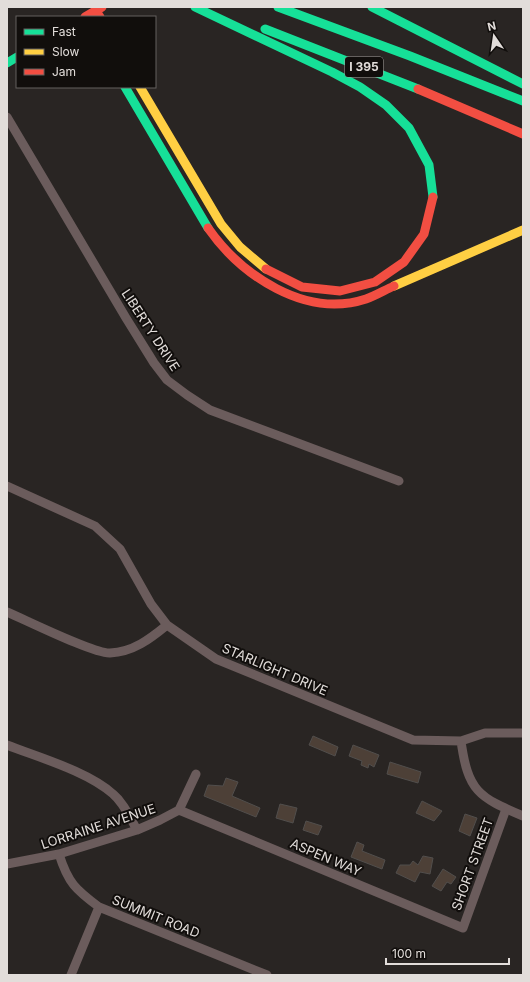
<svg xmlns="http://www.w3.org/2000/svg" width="530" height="982" font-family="Inter,sans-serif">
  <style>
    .building { fill: #4d4037; stroke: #514e4c }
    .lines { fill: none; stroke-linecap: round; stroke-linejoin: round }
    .street { stroke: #6b5c5c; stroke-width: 9 }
    .fast { stroke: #16e098; stroke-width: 9 }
    .slow { stroke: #ffcf43; stroke-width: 9 }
    .jam { stroke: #f24e42; stroke-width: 9 }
    .labels { text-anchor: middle; stroke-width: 4; stroke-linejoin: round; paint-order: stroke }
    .shield { fill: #110e0c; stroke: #a39f9c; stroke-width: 1 }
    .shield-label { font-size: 12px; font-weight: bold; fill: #e2ddda }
    .street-label { font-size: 13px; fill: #e2ddda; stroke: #110e0c }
  </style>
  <rect width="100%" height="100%" fill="#292523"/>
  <path class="building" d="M 313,736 L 338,747 L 335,756 L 309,745 Z
    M 353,745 L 379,755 L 374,767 L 369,764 L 368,768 L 361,765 L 362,761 L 349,756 Z
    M 390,762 L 421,772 L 418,783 L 387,774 Z
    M 226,778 L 238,782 L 232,796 L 260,808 L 256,817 L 204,796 L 208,785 L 223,786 Z
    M 422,801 L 442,811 L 434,821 L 416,813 Z
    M 280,804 L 297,808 L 293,823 L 276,818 Z
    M 465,814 L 477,818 L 470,836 L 459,831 Z
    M 306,821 L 322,826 L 318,835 L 303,830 Z
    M 357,842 L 364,845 L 362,851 L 385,860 L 382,869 L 351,857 Z
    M 423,856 L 433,858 L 430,874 L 420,872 L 415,882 L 396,873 L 400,865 L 410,865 L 413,861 L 418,865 Z
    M 443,869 L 456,877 L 451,884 L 447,882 L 441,891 L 432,886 Z"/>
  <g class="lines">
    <path class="street" d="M 7,117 L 126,318 L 154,363 L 167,380 L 187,395 L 210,410 L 399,481
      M 7,486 L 95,526 L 120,549 L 151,604 L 167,625 L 216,659 L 413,740 L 461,741 L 485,733 L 523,733
      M 7,612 C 26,620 94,654 110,653 C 133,652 150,639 167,625
      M 461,741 C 468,791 478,797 523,816
      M 7,745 C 40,758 87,771 113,794 C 124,803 130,818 137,830
      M 179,810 L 463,928 L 506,809
      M 59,854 C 68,883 76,890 99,907 L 267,975
      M 7,864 L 59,854 L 137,830 L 160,820 L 179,810 L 196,774
      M 71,975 L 99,907"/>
    <path class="fast" d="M 195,7 L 332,72 L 360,87 L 386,105 L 409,128 L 429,165 L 433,197
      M 278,7 L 410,56 L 523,101
      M 372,7 L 523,84
      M 265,29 L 418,89
      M 7,63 L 17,57
      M 125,87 L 208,228"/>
    <path class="slow" d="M 140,87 L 221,224 L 240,247 L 266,269
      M 394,286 L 523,230"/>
    <path class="jam" d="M 96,11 L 100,17
      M 85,17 L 102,7
      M 418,89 L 523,134
      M 208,228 C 241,275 305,319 366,299 C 375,296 385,290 394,286
      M 266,269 L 302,287 L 340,291 L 375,282 L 404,262 L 424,234 L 433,197"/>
  </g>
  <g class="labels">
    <rect class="shield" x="345" y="57" width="38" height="20" rx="3"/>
    <g class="shield-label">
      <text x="364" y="71">I 395</text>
    </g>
    <g class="street-label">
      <text transform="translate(151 330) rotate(57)" y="5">LIBERTY DRIVE</text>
      <text transform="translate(275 669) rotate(23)" y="5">STARLIGHT DRIVE</text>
      <text transform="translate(98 826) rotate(-18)" y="5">LORRAINE AVENUE</text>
      <text transform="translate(326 857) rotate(23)" y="5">ASPEN WAY</text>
      <text transform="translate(472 864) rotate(-70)" y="5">SHORT STREET</text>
      <text transform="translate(156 916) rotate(22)" y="5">SUMMIT ROAD</text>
    </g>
  </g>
  <rect width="530" height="982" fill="none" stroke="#e2ddda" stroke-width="16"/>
  <rect x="16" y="16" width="140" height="72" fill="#110e0c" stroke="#65615e"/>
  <rect x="24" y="29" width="20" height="6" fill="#16e098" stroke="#65615e"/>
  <text x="52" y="36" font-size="12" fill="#e2ddda">Fast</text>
  <rect x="24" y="49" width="20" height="6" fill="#ffcf43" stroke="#65615e"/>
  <text x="52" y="56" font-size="12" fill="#e2ddda">Slow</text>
  <rect x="24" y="69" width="20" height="6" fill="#f24e42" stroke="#65615e"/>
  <text x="52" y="76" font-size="12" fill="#e2ddda">Jam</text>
  <g transform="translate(494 36) rotate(347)" stroke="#110e0c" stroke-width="3" paint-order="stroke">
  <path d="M0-3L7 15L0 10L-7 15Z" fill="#e2ddda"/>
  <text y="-6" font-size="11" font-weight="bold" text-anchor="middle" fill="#e2ddda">N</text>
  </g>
  <path d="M386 958v6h123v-6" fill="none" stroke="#e2ddda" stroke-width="2"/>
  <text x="392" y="958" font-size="12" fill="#e2ddda" stroke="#110e0c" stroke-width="3" paint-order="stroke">100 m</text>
</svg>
